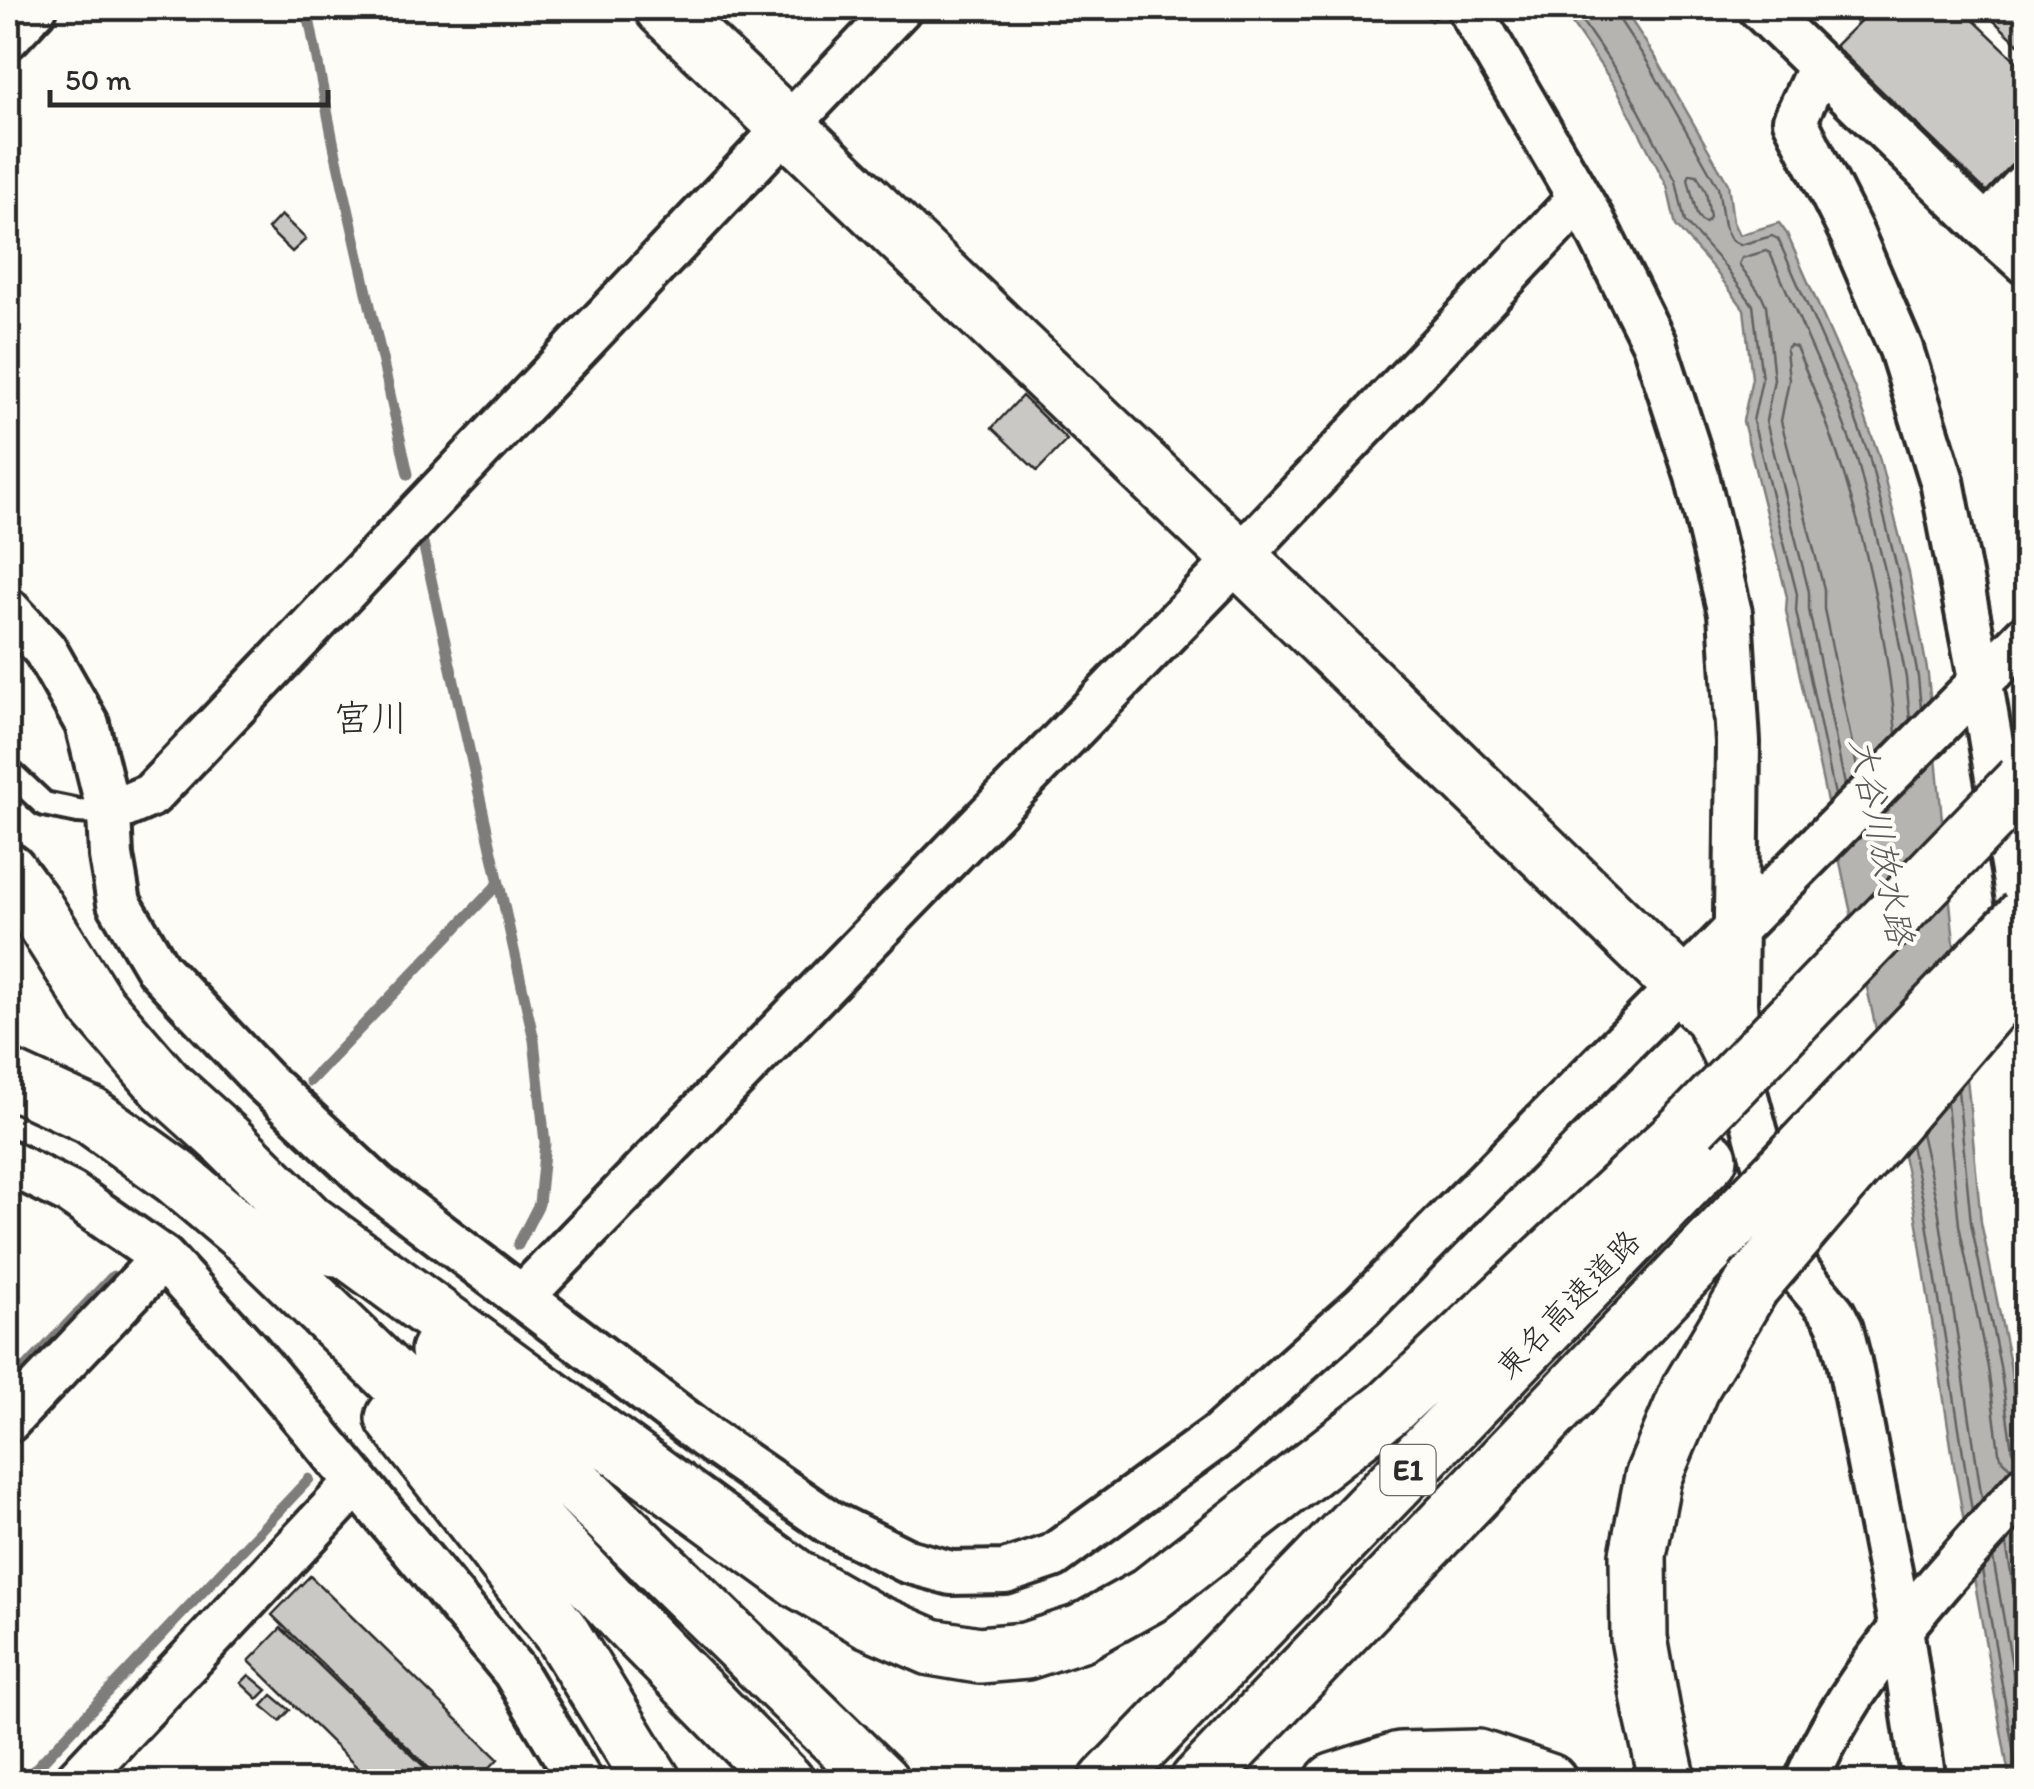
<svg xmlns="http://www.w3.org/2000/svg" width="2034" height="1789" font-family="Itim,'Klee One',sans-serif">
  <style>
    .water { fill: #b5b4b1; stroke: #7e7d7b; stroke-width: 2.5 }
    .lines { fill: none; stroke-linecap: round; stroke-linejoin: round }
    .shore { stroke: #626261; stroke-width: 2.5 }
    .stream { stroke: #7e7d7b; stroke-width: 11 }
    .building { fill: #c9c8c4; stroke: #2b2b2b; stroke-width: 2.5 }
    .lane-casing { stroke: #2b2b2b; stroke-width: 30 }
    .street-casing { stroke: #2b2b2b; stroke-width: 50 }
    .secondary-casing { stroke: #2b2b2b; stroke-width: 62 }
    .highway-casing { stroke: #2b2b2b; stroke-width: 62 }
    .lane { stroke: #fdfcf7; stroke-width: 22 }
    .street { stroke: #fdfcf7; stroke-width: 42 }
    .secondary { stroke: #fdfcf7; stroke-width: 55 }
    .highway { stroke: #fdfcf7; stroke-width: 55 }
    .highway-bridge-casing { stroke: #2b2b2b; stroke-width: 62; stroke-linecap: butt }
    .highway-bridge { stroke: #fdfcf7; stroke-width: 55 }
    .labels { text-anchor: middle; stroke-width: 8; stroke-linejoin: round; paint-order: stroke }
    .shield { fill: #fdfcf7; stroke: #6a6a68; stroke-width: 2.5 }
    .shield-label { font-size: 30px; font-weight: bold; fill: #2b2b2b }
    .street-label { font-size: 32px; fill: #2b2b2b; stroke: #fdfcf7 }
    .water-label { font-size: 35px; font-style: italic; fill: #5b5b5a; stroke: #fdfcf7 }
    .quarter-label { font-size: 38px; fill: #2b2b2b; stroke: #fdfcf7 }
  </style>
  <rect width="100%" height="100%" fill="#fdfcf7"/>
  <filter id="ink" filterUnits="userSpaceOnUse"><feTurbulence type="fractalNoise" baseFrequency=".01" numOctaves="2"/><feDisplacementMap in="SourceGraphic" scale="20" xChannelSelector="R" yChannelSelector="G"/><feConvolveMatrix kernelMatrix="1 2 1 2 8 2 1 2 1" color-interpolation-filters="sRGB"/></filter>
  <g filter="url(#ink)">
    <path class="water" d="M 1561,8 L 1623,8 L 1656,58 L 1728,184 L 1733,222 L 1739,235 L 1779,223 L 1787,234 L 1855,389 L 1878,453 L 1909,573 L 1928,675 L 1981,1222 L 2010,1364 L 2026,1485 L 2026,1781 L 2010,1781 L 1954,1465 L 1915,1211 L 1786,611 L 1787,597 L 1743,421 L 1752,378 L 1744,309 L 1714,269 L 1676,226 L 1667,186 L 1617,89 Z"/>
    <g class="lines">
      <path class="shore" d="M 1573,8 L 1626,85 L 1676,181 L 1685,222 L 1722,263 L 1753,305 L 1762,379 L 1753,421 L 1797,594 L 1796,611 L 1835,795
        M 1616,8 L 1617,16 L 1648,63 L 1718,187 L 1724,226 L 1731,240 L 1740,245 L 1772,236 L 1778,239 L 1846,393 L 1869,456 L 1899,576 L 1918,677 L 1921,708
        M 1690,174 L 1697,175 L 1706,192 L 1710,218 L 1706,223 L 1702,222 L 1697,215 L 1688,179 Z
        M 1858,772 L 1824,609 L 1824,589 L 1781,421 L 1789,380 L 1786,349 L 1790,345 L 1796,347 C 1850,469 1883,600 1896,733
        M 1845,785 L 1809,610 L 1809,592 L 1766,421 L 1774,379 L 1766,305 L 1762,296 L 1739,264 L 1742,258 L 1766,251 L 1770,253 L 1834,398 L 1857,459 L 1887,578 L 1906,678 L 1910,720
        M 1958,1090 L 1971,1223 L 2000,1366 L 2012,1450 L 2017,1458 L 2026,1460
        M 1947,1103 L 1959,1225 L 1988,1368 L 1999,1452 L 2003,1461 L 2011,1468
        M 1921,1133 L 1938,1208 L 1982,1499
        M 1911,1145 L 1925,1210 L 1972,1511
        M 2006,1544 L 2026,1660
        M 1993,1558 L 2026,1745
        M 1982,1570 L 2019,1782"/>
      <path class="stream" d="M 307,8 L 334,146 L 408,474
        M 423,543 L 534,1040 L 545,1143 L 539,1204 L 518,1245
        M 310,1081 L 499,883
        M 8,1387 L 113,1276
        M 23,1782 L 309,1479"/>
    </g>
    <path class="building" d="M 1420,8 L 1436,8 L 1441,14 L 1431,21 Z
      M 1873,8 L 1961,8 L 2026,70 L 2026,152 L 1988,193 L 1835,46 Z
      M 1980,8 L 2026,8 L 2026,51 Z
      M 281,215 L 306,239 L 292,252 L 268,229 Z
      M 1022,396 L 1067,440 L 1037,471 L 992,428 Z
      M 310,1576 L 498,1759 L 476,1782 L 443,1782 L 272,1615 Z
      M 281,1628 L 440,1782 L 372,1782 L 249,1661 Z
      M 249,1675 L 267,1690 L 258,1699 L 241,1683 Z
      M 272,1695 L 290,1710 L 280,1721 L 262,1706 Z"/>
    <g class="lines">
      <defs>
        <path id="lane" d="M 8,770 L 44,804 L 78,811 L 109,813"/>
        <path id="street" d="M 1469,8 L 1593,221 L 1654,343 L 1697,476 L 1730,613 L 1738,742 L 1735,1003 L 1739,1070 L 1791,1263 L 1833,1313 L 1841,1329 L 1849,1361 L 1901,1628 L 1924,1782
          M 1760,8 L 1986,227 L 2026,263
          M 8,37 L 35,8
          M 1820,66 L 1795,120 L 1851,232 L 1901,349 L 1942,481 L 1981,684 L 2026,947
          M 1986,227 L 2026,184
          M 8,610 L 45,650 L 87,724 L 109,813 L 111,856 L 119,903 L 158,969 L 264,1081 L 377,1187 L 707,1438 L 829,1522 L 907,1561 L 951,1573 L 1005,1572 L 1053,1556 L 1219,1435 L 1363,1306 L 2026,636
          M 109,813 L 151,795 L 900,8
          M 8,1162 L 70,1193 L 163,1258 L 250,1353 L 514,1671 L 581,1782
          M 522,1297 L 1239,558 L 1579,199
          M 8,1421 L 163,1258
          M 75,1782 L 357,1482
          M 1806,1782 C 1852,1670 1947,1575 2026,1486"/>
        <path id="secondary" d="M 663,8 L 1239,558 L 1712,1016 L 1739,1070"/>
        <path id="highway" d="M 8,871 L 35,908 L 97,1006 L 166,1086 L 226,1140 L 335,1248
          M 8,1078 L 91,1116 L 176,1177 L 252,1241 L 480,1462 L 626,1619 L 786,1782
          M 310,1223 L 799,1580 L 869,1620 L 931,1647 L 979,1655 L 1026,1651 L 1081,1633 L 1148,1596 L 1389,1408 L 1691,1124
          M 439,1351 L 881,1782
          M 394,1418 L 560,1631 L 653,1782
          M 1107,1782 L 1709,1158
          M 1198,1782 L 1720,1236
          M 1333,1782 L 1400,1760 L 1478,1758 L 1549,1782
          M 1668,1782 L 1652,1711 L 1639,1638 L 1638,1555 L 1653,1477 L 1690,1389 L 1752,1285"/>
      </defs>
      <use href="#lane" class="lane-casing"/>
      <use href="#street" class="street-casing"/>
      <use href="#secondary" class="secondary-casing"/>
      <use href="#highway" class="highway-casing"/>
      <use href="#lane" class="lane"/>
      <use href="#street" class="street"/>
      <use href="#secondary" class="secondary"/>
      <use href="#highway" class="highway"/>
      <defs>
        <path id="highway-bridge" d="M 1691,1124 L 2023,781
          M 1720,1236 L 2026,915
          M 1752,1285 L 2015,977"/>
      </defs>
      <use href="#highway-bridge" class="highway-bridge-casing"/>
      <use href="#highway-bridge" class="highway-bridge"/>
    </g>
  </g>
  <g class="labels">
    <rect class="shield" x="1380.5" y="1445" width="55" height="50" rx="8"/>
    <g class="shield-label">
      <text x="1408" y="1480">E1</text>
    </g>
    <g class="street-label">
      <text transform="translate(1568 1304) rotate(-46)" y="11">東名高速道路</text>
    </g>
    <g class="water-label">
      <text transform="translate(1882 841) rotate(79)" y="12">大谷川放水路</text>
    </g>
    <g class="quarter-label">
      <text x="371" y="731">宮川</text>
    </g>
  </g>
  <rect width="2034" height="1789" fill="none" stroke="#fdfcf7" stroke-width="40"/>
  <rect x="20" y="20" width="1994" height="1749" fill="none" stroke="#2b2b2b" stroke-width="4" filter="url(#ink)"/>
  <path d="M50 90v15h278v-15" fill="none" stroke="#2b2b2b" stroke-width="5"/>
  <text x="65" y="90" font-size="30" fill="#2b2b2b" stroke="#fdfcf7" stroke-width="8" paint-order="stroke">50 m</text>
</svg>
